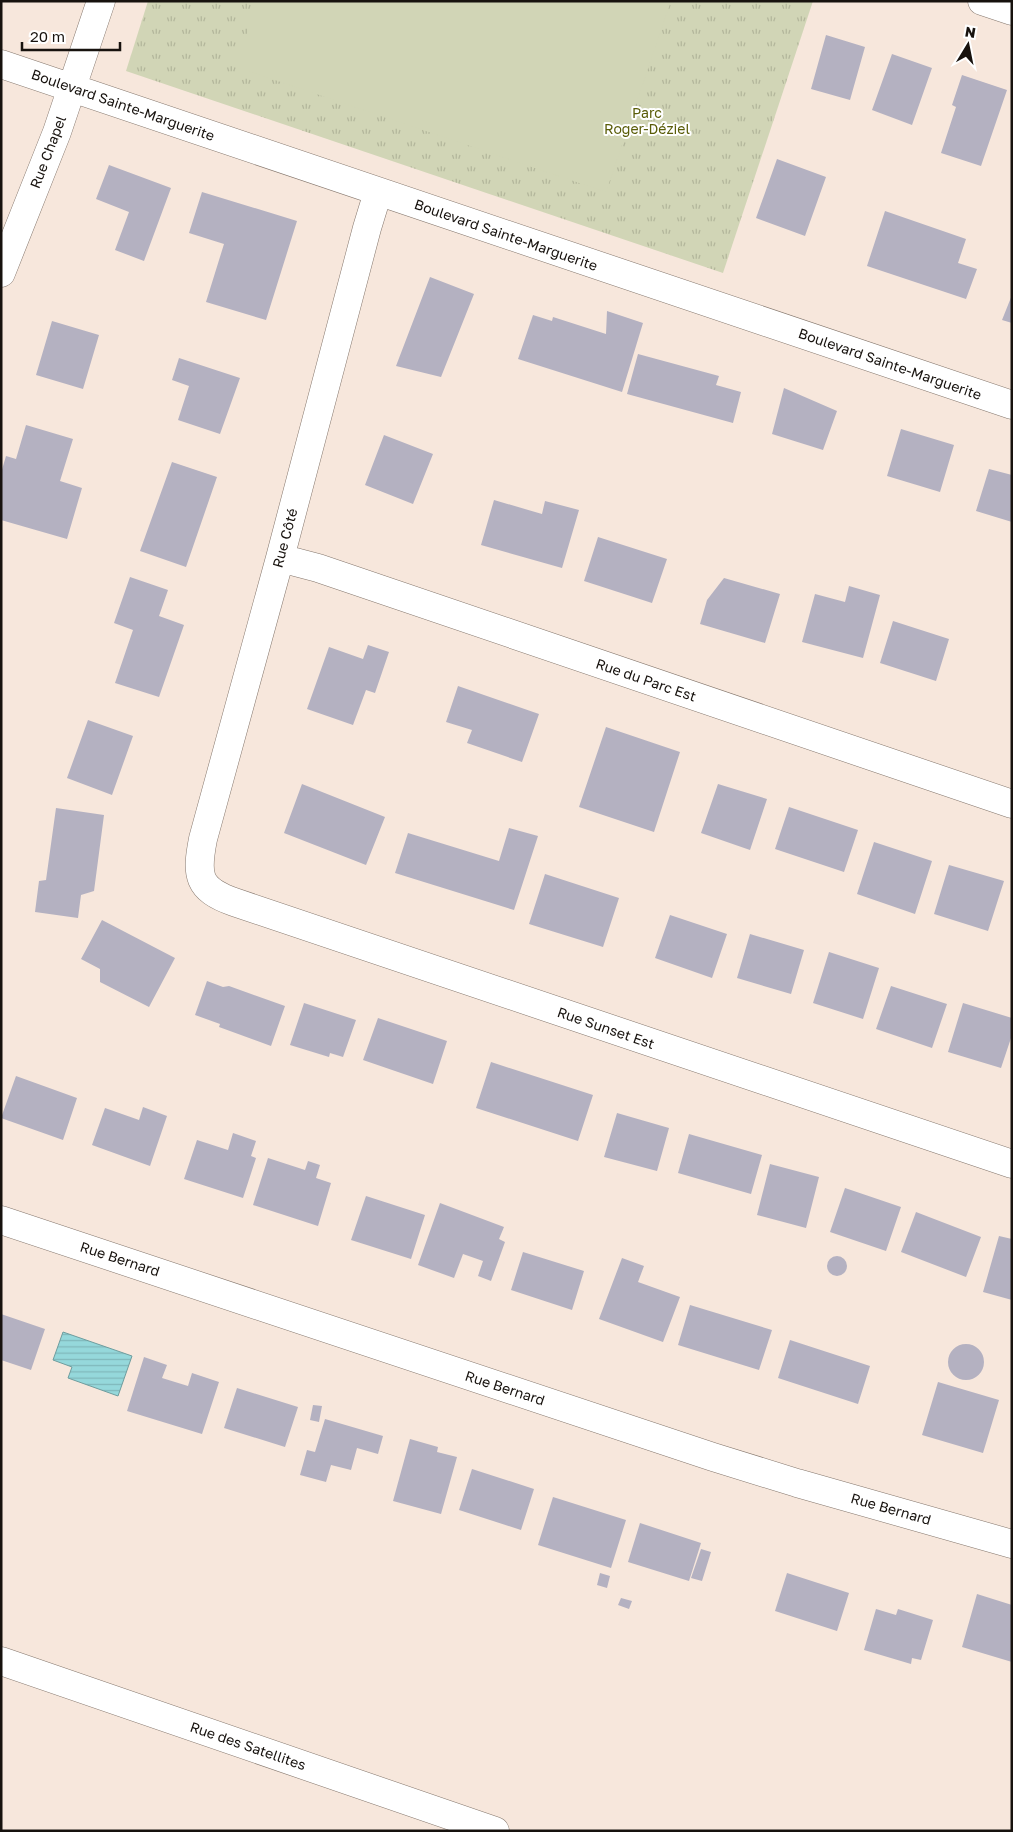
<svg xmlns="http://www.w3.org/2000/svg" width="1013" height="1832" font-family="'Golos Text',sans-serif">
  <style>
    .grass { fill: url(#grass-tufts) }
    .pitch { fill: #d1d5b6 }
    .water { fill: url(#water-rules); stroke: #6f9d9e }
    .building { fill: #b4b1c1 }
    .lines { fill: none; stroke-linecap: round; stroke-linejoin: round }
    .minor-casing { stroke: #85776d; stroke-width: 29 }
    .minor { stroke: #fff; stroke-width: 28 }
    .labels { text-anchor: middle; stroke-width: 4; stroke-linejoin: round; paint-order: stroke }
    .street-label { font-size: 14px; fill: #17120e; stroke: #fff }
    .park-label { font-size: 14px; fill: #595c08; stroke: #fff }
  </style>
  <defs>
    <pattern id="grass-tufts" width="24" height="20" patternUnits="userSpaceOnUse" patternTransform="scale(1.25)"><rect width="24" height="20" fill="#d1d5b6"/><path d="M3 7l-1-3M5 7V3M7 7l1-3M15 17l-1-3M17 17v-4M19 17l1-3" fill="none" stroke="#b3b69b"/></pattern>
    <pattern id="water-rules" width="6" height="5" patternUnits="userSpaceOnUse" patternTransform="scale(1.25)"><rect width="6" height="5" fill="#95d8db"/><path d="M0 2.5h6" fill="none" stroke="#80b8bb"/></pattern>
  </defs>
  <rect width="100%" height="100%" fill="#f7e7dc"/>
  <path class="grass" d="M 148,1 L 813,1 L 723,273 L 126,71 Z"/>
  <path class="pitch" d="M 258,1 L 671,1 L 606,192 L 236,67 Z"/>
  <path class="water" d="M 63,1332 L 132,1356 L 118,1396 L 68,1378 L 72,1367 L 53,1360 Z"/>
  <path class="building" d="M 826,35 L 865,47 L 850,100 L 811,89 Z
    M 892,54 L 932,68 L 912,125 L 872,110 Z
    M 962,75 L 1007,90 L 981,166 L 941,153 L 956,107 L 952,105 Z
    M 777,159 L 826,177 L 805,236 L 756,218 Z
    M 109,165 L 171,188 L 144,261 L 115,250 L 129,212 L 96,199 Z
    M 202,192 L 297,221 L 266,320 L 206,302 L 224,244 L 189,233 Z
    M 885,211 L 966,239 L 958,263 L 977,269 L 966,299 L 867,266 Z
    M 430,277 L 474,294 L 441,377 L 396,366 Z
    M 1012,295 L 1012,323 L 1002,320 Z
    M 607,311 L 643,323 L 622,392 L 518,359 L 533,315 L 552,321 L 553,317 L 606,334 Z
    M 52,321 L 99,335 L 83,389 L 36,375 Z
    M 638,354 L 719,376 L 716,385 L 741,392 L 733,423 L 627,394 Z
    M 179,358 L 240,378 L 220,434 L 178,420 L 189,386 L 172,380 Z
    M 784,388 L 837,411 L 823,450 L 772,434 Z
    M 26,425 L 73,439 L 60,481 L 82,488 L 67,539 L 1,520 L 1,473 L 6,456 L 16,459 Z
    M 901,429 L 954,445 L 940,492 L 887,476 Z
    M 384,435 L 433,454 L 413,504 L 365,485 Z
    M 172,462 L 217,477 L 186,567 L 140,551 Z
    M 989,469 L 1012,475 L 1012,522 L 976,511 Z
    M 494,500 L 542,514 L 545,501 L 579,510 L 562,568 L 481,545 Z
    M 598,537 L 667,559 L 652,603 L 584,581 Z
    M 130,577 L 168,590 L 159,616 L 184,625 L 159,697 L 115,683 L 133,630 L 114,623 Z
    M 724,578 L 780,594 L 765,643 L 700,624 L 707,600 Z
    M 849,586 L 880,595 L 863,658 L 802,642 L 815,594 L 845,602 Z
    M 893,621 L 949,639 L 936,681 L 880,663 Z
    M 368,645 L 389,652 L 375,693 L 366,690 L 353,725 L 307,709 L 329,647 L 363,659 Z
    M 458,686 L 539,714 L 522,762 L 467,743 L 472,730 L 446,722 Z
    M 88,720 L 133,736 L 112,795 L 67,778 Z
    M 606,727 L 680,752 L 654,832 L 579,807 Z
    M 302,784 L 385,817 L 366,865 L 284,833 Z
    M 718,784 L 767,799 L 750,850 L 701,833 Z
    M 789,807 L 858,830 L 844,872 L 775,849 Z
    M 56,808 L 104,815 L 94,891 L 81,895 L 78,918 L 35,912 L 39,881 L 46,880 Z
    M 509,828 L 538,836 L 514,910 L 395,873 L 408,833 L 499,861 Z
    M 874,842 L 932,861 L 915,914 L 857,894 Z
    M 949,865 L 1004,881 L 988,931 L 934,914 Z
    M 545,874 L 619,898 L 603,947 L 529,924 Z
    M 670,915 L 727,934 L 712,978 L 655,958 Z
    M 102,920 L 175,958 L 149,1007 L 100,982 L 100,969 L 81,959 Z
    M 750,934 L 804,950 L 791,994 L 737,978 Z
    M 829,952 L 879,968 L 863,1019 L 813,1003 Z
    M 207,981 L 223,987 L 229,986 L 285,1006 L 271,1046 L 219,1027 L 220,1024 L 195,1015 Z
    M 891,986 L 947,1004 L 932,1048 L 876,1029 Z
    M 304,1003 L 356,1020 L 343,1057 L 330,1053 L 329,1057 L 290,1045 Z
    M 963,1003 L 1012,1018 L 1012,1035 L 1001,1068 L 948,1052 Z
    M 378,1018 L 447,1041 L 433,1084 L 363,1060 Z
    M 491,1062 L 593,1095 L 578,1141 L 476,1108 Z
    M 16,1076 L 77,1098 L 63,1140 L 1,1118 Z
    M 143,1107 L 167,1116 L 150,1166 L 92,1145 L 105,1108 L 139,1120 Z
    M 617,1113 L 669,1128 L 657,1171 L 604,1157 Z
    M 233,1133 L 256,1141 L 251,1156 L 256,1158 L 243,1198 L 184,1179 L 197,1140 L 228,1150 Z
    M 689,1134 L 762,1155 L 751,1194 L 678,1173 Z
    M 268,1158 L 305,1170 L 308,1161 L 320,1165 L 316,1178 L 331,1183 L 318,1226 L 253,1205 Z
    M 770,1164 L 819,1177 L 806,1228 L 757,1215 Z
    M 845,1188 L 901,1207 L 886,1251 L 830,1232 Z
    M 366,1196 L 425,1215 L 411,1259 L 351,1240 Z
    M 440,1203 L 504,1227 L 499,1239 L 505,1242 L 491,1281 L 478,1276 L 483,1261 L 463,1254 L 454,1278 L 418,1265 Z
    M 916,1212 L 981,1237 L 966,1277 L 901,1252 Z
    M 999,1236 L 1012,1239 L 1012,1300 L 983,1292 Z
    M 523,1252 L 584,1271 L 572,1310 L 511,1290 Z
    M827 1266a10 10 0 1 1 20 0a10 10 0 1 1-20 0Z
    M 622,1258 L 644,1266 L 638,1282 L 680,1297 L 663,1342 L 599,1319 Z
    M 690,1305 L 772,1330 L 759,1370 L 678,1345 Z
    M 1,1314 L 45,1329 L 31,1370 L 1,1360 Z
    M 790,1340 L 870,1366 L 858,1404 L 778,1378 Z
    M948 1362a18 18 0 1 1 36 0a18 18 0 1 1-36 0Z
    M 144,1357 L 167,1365 L 162,1378 L 188,1386 L 192,1373 L 219,1382 L 202,1434 L 127,1411 Z
    M 938,1382 L 999,1400 L 983,1453 L 922,1435 Z
    M 237,1388 L 298,1407 L 285,1447 L 224,1428 Z
    M 313,1405 L 322,1406 L 319,1422 L 310,1420 Z
    M 325,1419 L 383,1436 L 378,1454 L 357,1448 L 351,1470 L 331,1465 L 326,1482 L 300,1475 L 307,1450 L 315,1452 Z
    M 410,1439 L 438,1447 L 437,1452 L 457,1457 L 441,1514 L 393,1501 Z
    M 472,1469 L 534,1489 L 521,1530 L 459,1510 Z
    M 553,1497 L 626,1520 L 611,1568 L 538,1545 Z
    M 640,1523 L 701,1543 L 689,1581 L 628,1562 Z
    M 701,1549 L 711,1552 L 702,1581 L 691,1578 Z
    M 600,1573 L 610,1576 L 607,1588 L 597,1585 Z
    M 787,1573 L 849,1593 L 837,1631 L 775,1611 Z
    M 977,1594 L 1012,1605 L 1012,1662 L 962,1647 Z
    M 621,1598 L 632,1601 L 629,1609 L 618,1605 Z
    M 876,1609 L 896,1615 L 898,1609 L 933,1620 L 921,1660 L 912,1658 L 911,1664 L 864,1650 Z"/>
  <g class="lines">
    <defs>
      <path id="minor" d="M 982,1 L 1012,11
        M 1,64 L 1012,405
        M 378,192 L 367,228 L 280,558 L 203,839 C 196,875 197,889 234,902 L 1012,1164
        M 1,273 L 57,132 L 101,1
        M 280,558 L 318,568 L 1012,804
        M 1,1220 L 713,1457 L 797,1483 L 1012,1544
        M 1,1661 L 495,1831"/>
    </defs>
    <use href="#minor" class="minor-casing"/>
    <use href="#minor" class="minor"/>
  </g>
  <g class="labels">
    <g class="street-label">
      <text transform="translate(123 105) rotate(19)" y="5">Boulevard Sainte-Marguerite</text>
      <text transform="translate(48 152) rotate(-69)" y="5">Rue Chapel</text>
      <text transform="translate(506 235) rotate(19)" y="5">Boulevard Sainte-Marguerite</text>
      <text transform="translate(890 364) rotate(19)" y="5">Boulevard Sainte-Marguerite</text>
      <text transform="translate(285 538) rotate(-75)" y="5">Rue Côté</text>
      <text transform="translate(646 680) rotate(19)" y="5">Rue du Parc Est</text>
      <text transform="translate(606 1028) rotate(19)" y="5">Rue Sunset Est</text>
      <text transform="translate(120 1259) rotate(18)" y="5">Rue Bernard</text>
      <text transform="translate(505 1388) rotate(18)" y="5">Rue Bernard</text>
      <text transform="translate(891 1509) rotate(16)" y="5">Rue Bernard</text>
      <text transform="translate(248 1746) rotate(19)" y="5">Rue des Satellites</text>
    </g>
    <g class="park-label">
      <text x="647" y="118">Parc<tspan x="647" dy="16">Roger-Déziel</tspan></text>
    </g>
  </g>
  <rect width="1013" height="1832" fill="none" stroke="#17120e" stroke-width="5"/>
  <g transform="translate(968 45) rotate(10)" stroke="#ffffff" stroke-width="4" paint-order="stroke">
  <path d="M0-4L9 19L0 12L-9 19Z" fill="#17120e"/>
  <text y="-8" font-size="14" font-weight="bold" text-anchor="middle" fill="#17120e">N</text>
  </g>
  <path d="M22 42v8h98v-8" fill="none" stroke="#17120e" stroke-width="2.5"/>
  <text x="30" y="42" font-size="15" fill="#17120e" stroke="#ffffff" stroke-width="4" paint-order="stroke">20 m</text>
</svg>
